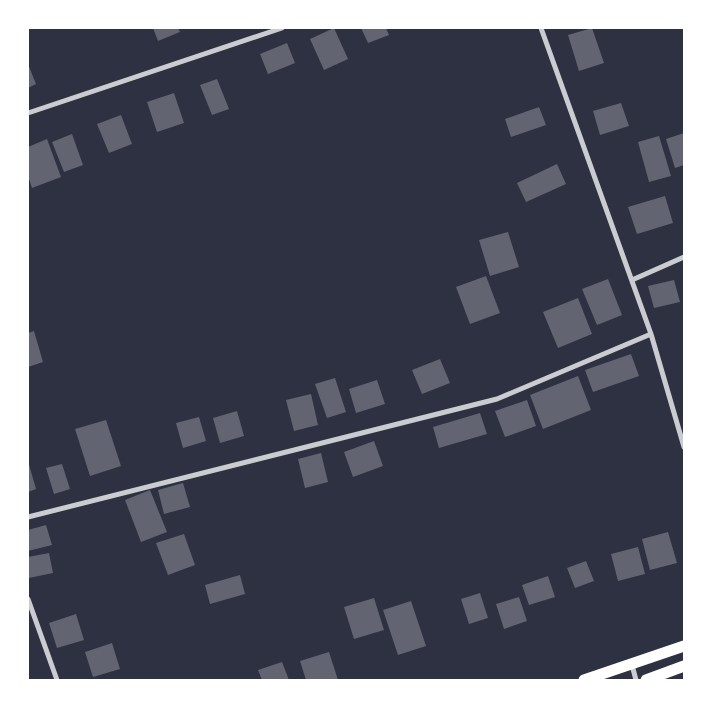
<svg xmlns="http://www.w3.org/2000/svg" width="712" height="708" font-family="'Alegreya Sans',sans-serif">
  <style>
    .building { fill: #626471 }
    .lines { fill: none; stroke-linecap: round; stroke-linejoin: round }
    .minor { stroke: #caccd0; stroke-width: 5 }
    .primary { stroke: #fff; stroke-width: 11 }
  </style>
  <rect width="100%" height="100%" fill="#2d3142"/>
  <path class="building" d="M 153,28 L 178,28 L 180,32 L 158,41 Z
    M 334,28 L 348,59 L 324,70 L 310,39 Z
    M 361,28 L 386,28 L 389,35 L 368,43 Z
    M 592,28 L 604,63 L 579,71 L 568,35 Z
    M 287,43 L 295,63 L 268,74 L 260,54 Z
    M 28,64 L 36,84 L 28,88 Z
    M 217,79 L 229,109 L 212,115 L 200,85 Z
    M 174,93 L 184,123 L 157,132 L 147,102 Z
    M 621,103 L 629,126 L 600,135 L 593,111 Z
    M 539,107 L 546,125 L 511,137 L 505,119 Z
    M 121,115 L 132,144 L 109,153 L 97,124 Z
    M 684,133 L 684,165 L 675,168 L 666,139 Z
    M 72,134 L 83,165 L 64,172 L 52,142 Z
    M 659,136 L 671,176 L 649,182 L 638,142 Z
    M 47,139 L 61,177 L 32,188 L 28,176 L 28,147 Z
    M 557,164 L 566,184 L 526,202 L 517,183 Z
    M 665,196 L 673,223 L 637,234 L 628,207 Z
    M 508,232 L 519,267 L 490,276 L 479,240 Z
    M 486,276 L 500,313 L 470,324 L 456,287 Z
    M 608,279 L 622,315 L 597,325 L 582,289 Z
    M 674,280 L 680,302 L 654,308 L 648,286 Z
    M 578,298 L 592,334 L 558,348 L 543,312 Z
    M 34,331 L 43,362 L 28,367 L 28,333 Z
    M 631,354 L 639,376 L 593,392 L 585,370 Z
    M 440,359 L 450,383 L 422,394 L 412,370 Z
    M 578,376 L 591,410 L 543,429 L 530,395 Z
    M 335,378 L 346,412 L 327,418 L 315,384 Z
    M 377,380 L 385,404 L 356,413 L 349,389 Z
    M 311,394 L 318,425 L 294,431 L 286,400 Z
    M 527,400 L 536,426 L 505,437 L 495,411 Z
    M 237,411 L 244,436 L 220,443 L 213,418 Z
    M 480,413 L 487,434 L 439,448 L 433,427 Z
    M 199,417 L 206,441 L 183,448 L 176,423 Z
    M 106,420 L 121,466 L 90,476 L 75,429 Z
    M 374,441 L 383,466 L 353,477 L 344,452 Z
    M 321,453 L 328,482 L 305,488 L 298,459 Z
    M 28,461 L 36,489 L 28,492 Z
    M 62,464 L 70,489 L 54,494 L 46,468 Z
    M 183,483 L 190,507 L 164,514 L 158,490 Z
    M 150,490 L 167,532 L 141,542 L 125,500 Z
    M 46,525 L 52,545 L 28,551 L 28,530 Z
    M 668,532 L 677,563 L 650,570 L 642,539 Z
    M 184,534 L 195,565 L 168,575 L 156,543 Z
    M 638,547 L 645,574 L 618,581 L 611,554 Z
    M 49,553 L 53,573 L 29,578 L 28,557 Z
    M 586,561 L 594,581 L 575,588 L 567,568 Z
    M 240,575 L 245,594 L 210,604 L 205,585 Z
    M 548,576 L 555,597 L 529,605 L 522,585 Z
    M 480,593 L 488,618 L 469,624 L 461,599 Z
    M 519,597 L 527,621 L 504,629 L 496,604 Z
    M 374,598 L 384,630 L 354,639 L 344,607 Z
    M 411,601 L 426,646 L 398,655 L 383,610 Z
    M 76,614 L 84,640 L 57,648 L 49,623 Z
    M 112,643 L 120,669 L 93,677 L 85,652 Z
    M 329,652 L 338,680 L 306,680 L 300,661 Z
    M 282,662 L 289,680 L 262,680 L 258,670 Z"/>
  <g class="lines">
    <path class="minor" d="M 541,28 L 651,334 L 684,447
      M 28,113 L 282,28
      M 632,280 L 684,257
      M 28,517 L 497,399 L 651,334
      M 28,599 L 57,680
      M 632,665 L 636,680"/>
    <path class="primary" d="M 584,680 L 684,646
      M 646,680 L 684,666"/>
  </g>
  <rect width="712" height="708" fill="none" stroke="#ffffff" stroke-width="58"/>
</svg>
